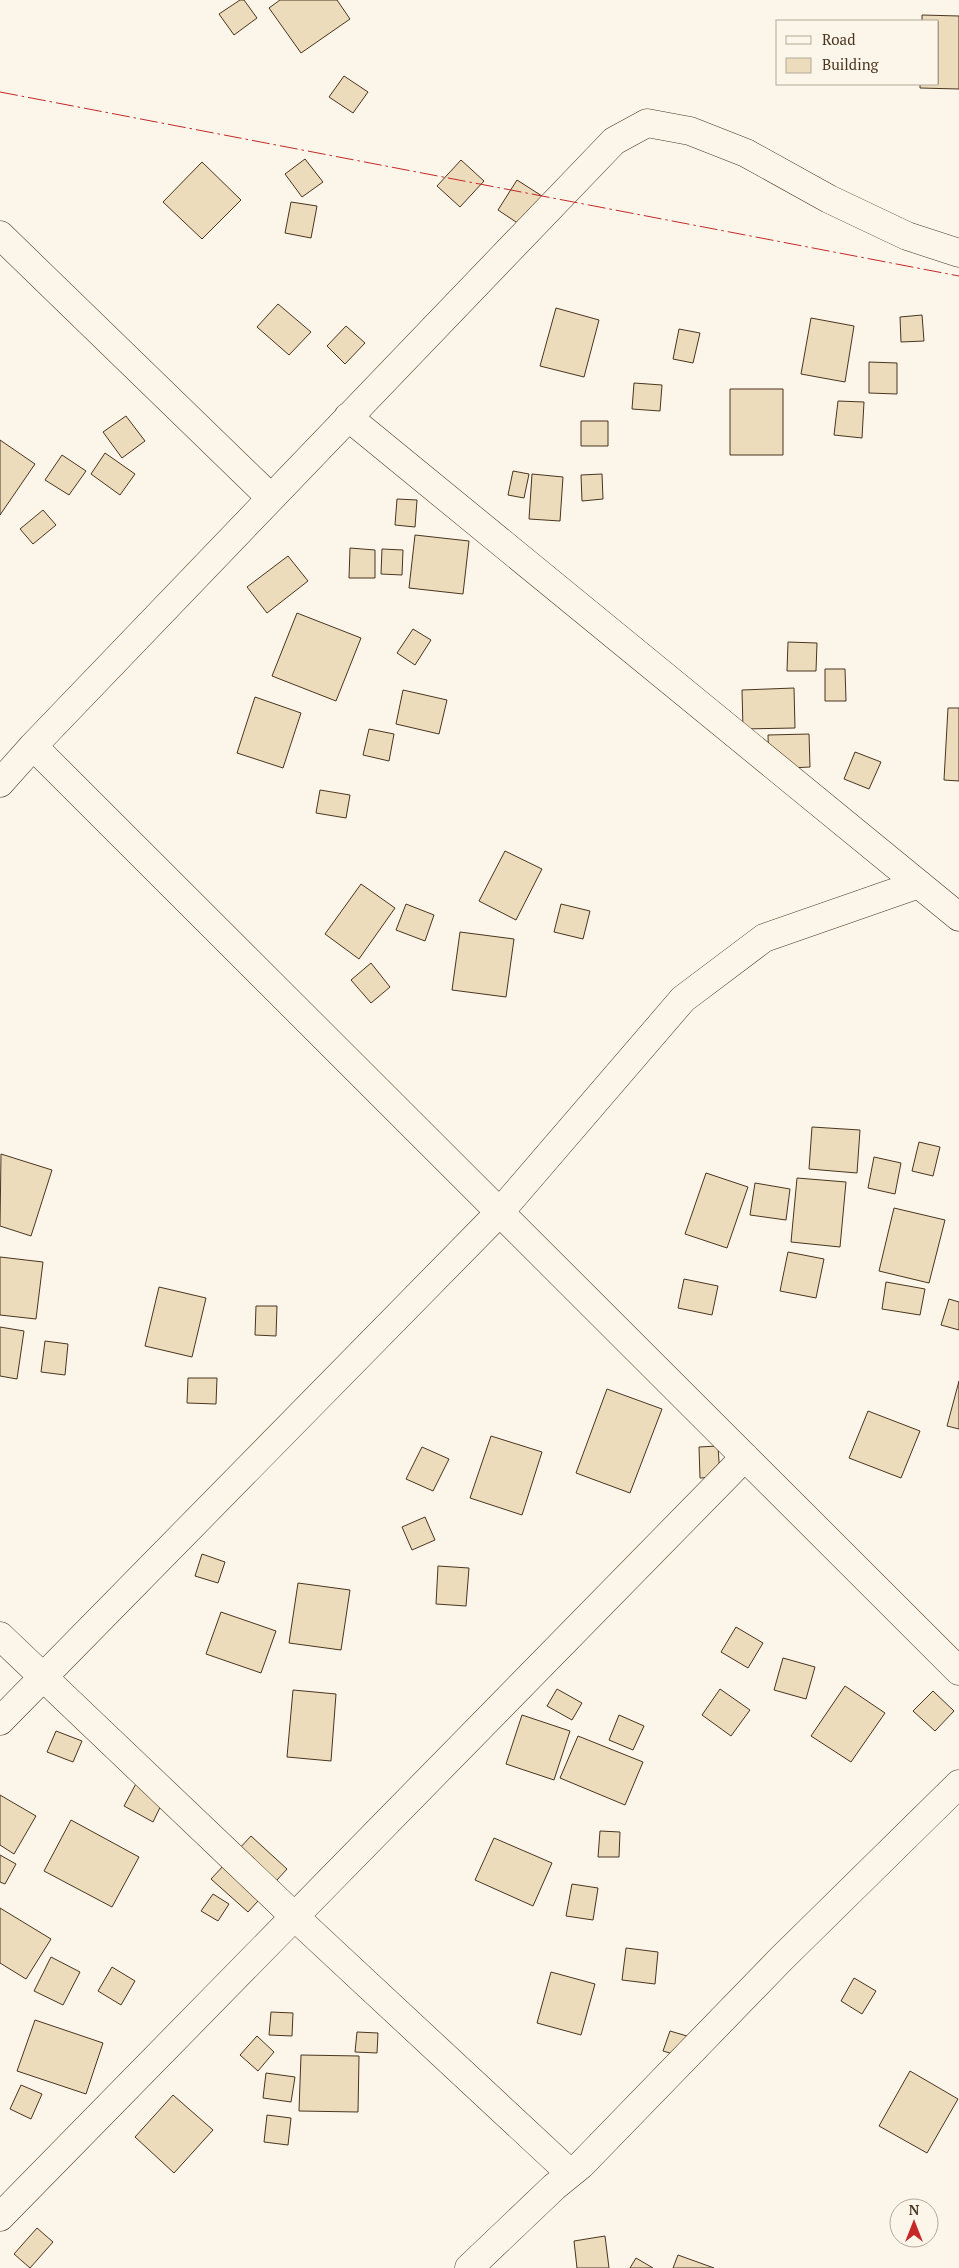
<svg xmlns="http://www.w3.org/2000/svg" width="959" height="2268" font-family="'PT Serif',serif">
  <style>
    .building { fill: #ecdcbc; stroke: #4a3520 }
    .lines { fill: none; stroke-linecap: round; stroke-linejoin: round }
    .minor-casing { stroke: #4a3520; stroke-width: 29 }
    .minor { stroke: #fbf6e9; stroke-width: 28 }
    .power { stroke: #c62828; stroke-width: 1; stroke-dasharray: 18 4 2.5 4; stroke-linecap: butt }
  </style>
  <rect width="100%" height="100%" fill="#fbf6e9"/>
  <path class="building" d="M 240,0 L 244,0 L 257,18 L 234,35 L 219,14 Z
    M 280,0 L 337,0 L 350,19 L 301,53 L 269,8 Z
    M 922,15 L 959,16 L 959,89 L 920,88 L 920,84 L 938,84 L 938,21 L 922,21 Z
    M 344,76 L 368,92 L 353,113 L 329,97 Z
    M 305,159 L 323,182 L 302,197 L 285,174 Z
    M 461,160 L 484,181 L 460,207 L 437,186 Z
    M 202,162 L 241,200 L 202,239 L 163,202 Z
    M 517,180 L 542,196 L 522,226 L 498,210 Z
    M 291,202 L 317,206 L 311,238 L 285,233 Z
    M 278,304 L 311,332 L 289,355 L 257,327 Z
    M 556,308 L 599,320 L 584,377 L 540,366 Z
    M 922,315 L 924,341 L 901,342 L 900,317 Z
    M 811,318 L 854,326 L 845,382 L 801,374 Z
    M 346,326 L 365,343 L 345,364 L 327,346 Z
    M 679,329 L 700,333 L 693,363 L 673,359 Z
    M 869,362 L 897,363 L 897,394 L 869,393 Z
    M 634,383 L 662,385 L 660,411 L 632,409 Z
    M 730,389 L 783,389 L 783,455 L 730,455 Z
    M 838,401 L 864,402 L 862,438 L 834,435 Z
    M 126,416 L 145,441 L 122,458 L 103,432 Z
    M 581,421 L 608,421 L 608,446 L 581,446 Z
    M 0,440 L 35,464 L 0,515 Z
    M 105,453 L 135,474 L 120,495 L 91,474 Z
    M 62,455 L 86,471 L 69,495 L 45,480 Z
    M 513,471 L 529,474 L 524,498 L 508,495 Z
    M 532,474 L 563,477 L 560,521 L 529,519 Z
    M 602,474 L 603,499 L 582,501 L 581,475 Z
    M 397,499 L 417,500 L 415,527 L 395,525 Z
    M 43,510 L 56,525 L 33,544 L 20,529 Z
    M 415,535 L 469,541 L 463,594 L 409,588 Z
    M 350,548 L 375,550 L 375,578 L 349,578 Z
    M 382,549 L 403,550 L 402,575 L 381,574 Z
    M 288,556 L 308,581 L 267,613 L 247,587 Z
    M 297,613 L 361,638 L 336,701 L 272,676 Z
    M 413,629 L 431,640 L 415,665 L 397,653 Z
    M 788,642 L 817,643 L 816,671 L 787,671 Z
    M 825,669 L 845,669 L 846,701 L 825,701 Z
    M 794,688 L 795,728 L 743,729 L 742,690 Z
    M 403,690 L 447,700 L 439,734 L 396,724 Z
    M 255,697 L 301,713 L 283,768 L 237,753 Z
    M 948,708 L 959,708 L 959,781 L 944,780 Z
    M 369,729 L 394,734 L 389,761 L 363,755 Z
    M 809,734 L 810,767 L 769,769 L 768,735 Z
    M 855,752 L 881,762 L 869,789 L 844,779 Z
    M 320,790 L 350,795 L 346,818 L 316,813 Z
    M 505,851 L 542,869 L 516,920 L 479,901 Z
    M 361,884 L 395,908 L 359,959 L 325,934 Z
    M 406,904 L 434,915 L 425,941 L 396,930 Z
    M 561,904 L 590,911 L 583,939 L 554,932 Z
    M 460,932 L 514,939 L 506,997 L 452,990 Z
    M 371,963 L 390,987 L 371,1003 L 351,980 Z
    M 812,1127 L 860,1130 L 857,1173 L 809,1169 Z
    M 919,1142 L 940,1147 L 933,1176 L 912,1171 Z
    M 1,1154 L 52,1170 L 31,1236 L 0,1226 Z
    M 874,1157 L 901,1163 L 895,1194 L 868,1188 Z
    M 706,1173 L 748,1187 L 727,1248 L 685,1234 Z
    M 797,1178 L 846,1182 L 840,1247 L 791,1242 Z
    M 755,1183 L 790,1189 L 786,1220 L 750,1215 Z
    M 894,1208 L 945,1220 L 929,1283 L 879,1271 Z
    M 788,1252 L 824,1259 L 816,1298 L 780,1291 Z
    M 0,1257 L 43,1262 L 36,1319 L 0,1315 Z
    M 684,1279 L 718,1286 L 712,1315 L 678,1308 Z
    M 886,1282 L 925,1289 L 920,1315 L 882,1309 Z
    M 159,1287 L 206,1298 L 192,1357 L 145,1346 Z
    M 949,1299 L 959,1302 L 959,1330 L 941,1325 Z
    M 256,1306 L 277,1306 L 276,1336 L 255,1335 Z
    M 0,1327 L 24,1331 L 17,1379 L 0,1376 Z
    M 45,1341 L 68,1344 L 65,1375 L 41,1372 Z
    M 188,1378 L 217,1378 L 216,1404 L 187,1403 Z
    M 959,1381 L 959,1429 L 947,1426 Z
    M 607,1389 L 662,1409 L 630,1493 L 576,1473 Z
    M 868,1411 L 920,1431 L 901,1478 L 849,1458 Z
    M 491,1436 L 542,1452 L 522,1515 L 470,1498 Z
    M 718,1446 L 720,1477 L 700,1478 L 699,1447 Z
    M 422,1447 L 449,1459 L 433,1491 L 406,1479 Z
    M 425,1517 L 435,1540 L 412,1550 L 402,1527 Z
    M 202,1554 L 225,1562 L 218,1583 L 195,1576 Z
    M 438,1566 L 469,1568 L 466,1606 L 436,1604 Z
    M 298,1583 L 350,1590 L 341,1650 L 289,1643 Z
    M 221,1612 L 276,1631 L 261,1673 L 206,1654 Z
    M 736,1627 L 763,1643 L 748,1668 L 721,1652 Z
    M 783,1658 L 815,1667 L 806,1699 L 774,1690 Z
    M 845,1686 L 885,1713 L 851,1762 L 811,1736 Z
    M 557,1689 L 582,1703 L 572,1720 L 547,1706 Z
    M 720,1689 L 750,1710 L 731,1736 L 702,1715 Z
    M 293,1690 L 336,1694 L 331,1761 L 287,1757 Z
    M 933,1691 L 954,1711 L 935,1731 L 913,1711 Z
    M 522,1715 L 570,1731 L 554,1780 L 506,1764 Z
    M 619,1715 L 644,1726 L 633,1750 L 609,1740 Z
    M 56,1731 L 82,1741 L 73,1762 L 47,1752 Z
    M 578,1736 L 643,1762 L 625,1805 L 560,1778 Z
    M 139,1778 L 167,1793 L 153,1822 L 124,1806 Z
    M 0,1795 L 36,1816 L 14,1854 L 0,1845 Z
    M 71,1820 L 139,1857 L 112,1907 L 44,1871 Z
    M 600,1831 L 620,1832 L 619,1857 L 598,1857 Z
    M 251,1836 L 287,1869 L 248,1912 L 211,1879 Z
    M 494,1838 L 552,1863 L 533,1906 L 475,1880 Z
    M 0,1855 L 16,1864 L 5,1884 L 0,1882 Z
    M 572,1884 L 598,1888 L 593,1920 L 566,1916 Z
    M 213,1894 L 229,1904 L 218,1921 L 201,1911 Z
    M 0,1908 L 51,1939 L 26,1979 L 0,1963 Z
    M 626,1948 L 658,1952 L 655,1984 L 622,1980 Z
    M 51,1957 L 80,1972 L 63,2005 L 34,1991 Z
    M 112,1967 L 135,1981 L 121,2005 L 98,1991 Z
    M 551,1972 L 595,1984 L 581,2035 L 537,2023 Z
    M 854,1978 L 876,1991 L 862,2014 L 841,2001 Z
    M 271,2012 L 293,2013 L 292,2036 L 269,2035 Z
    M 35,2020 L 103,2043 L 86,2094 L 17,2071 Z
    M 670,2031 L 687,2036 L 680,2056 L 663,2051 Z
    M 357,2032 L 378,2033 L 377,2053 L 355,2052 Z
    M 257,2036 L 274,2052 L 258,2071 L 240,2055 Z
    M 301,2055 L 359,2056 L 358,2112 L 299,2111 Z
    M 910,2071 L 958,2099 L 927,2153 L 879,2126 Z
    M 266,2073 L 295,2077 L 291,2102 L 263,2098 Z
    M 21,2085 L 42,2094 L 31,2119 L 10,2109 Z
    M 173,2095 L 213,2130 L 174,2173 L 135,2137 Z
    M 267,2115 L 291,2118 L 288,2145 L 264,2142 Z
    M 37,2228 L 53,2242 L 30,2268 L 14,2254 Z
    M 605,2236 L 609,2268 L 577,2268 L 574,2241 Z
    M 678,2255 L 714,2268 L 673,2268 Z
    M 636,2258 L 653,2268 L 630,2268 Z"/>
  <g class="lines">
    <defs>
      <path id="minor" d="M 0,235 L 271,498
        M 348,417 L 959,917
        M 33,746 L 959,1671
        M 0,783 L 33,746 L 614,141 L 647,123 L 690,131 L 746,153 L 829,199 L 907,236 L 959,253
        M 0,1636 L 295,1917 L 570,2173
        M 0,1721 L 499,1213 L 683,999 L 764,938 L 919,884
        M 0,2217 L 745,1457
        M 469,2268 L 554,2187 L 581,2165 L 781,1959 L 959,1784"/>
    </defs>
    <use href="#minor" class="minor-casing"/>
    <use href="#minor" class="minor"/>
    <path class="power" d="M 0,92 L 959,276"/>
  </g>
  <rect x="776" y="20" width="162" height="65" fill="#fbf6e9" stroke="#b4a999"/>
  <rect x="786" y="36" width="25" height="8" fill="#fbf6e9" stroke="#b4a999"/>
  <text x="822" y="45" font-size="15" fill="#4a3520">Road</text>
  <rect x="786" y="58" width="25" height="15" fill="#ecdcbc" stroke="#b4a999"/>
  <text x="822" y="70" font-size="15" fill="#4a3520">Building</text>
  <g transform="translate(914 2223)"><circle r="24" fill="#fbf6e9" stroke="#b4a999"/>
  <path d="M0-4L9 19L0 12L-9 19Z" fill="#c62828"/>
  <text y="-8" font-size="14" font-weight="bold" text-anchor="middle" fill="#4a3520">N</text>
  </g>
</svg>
